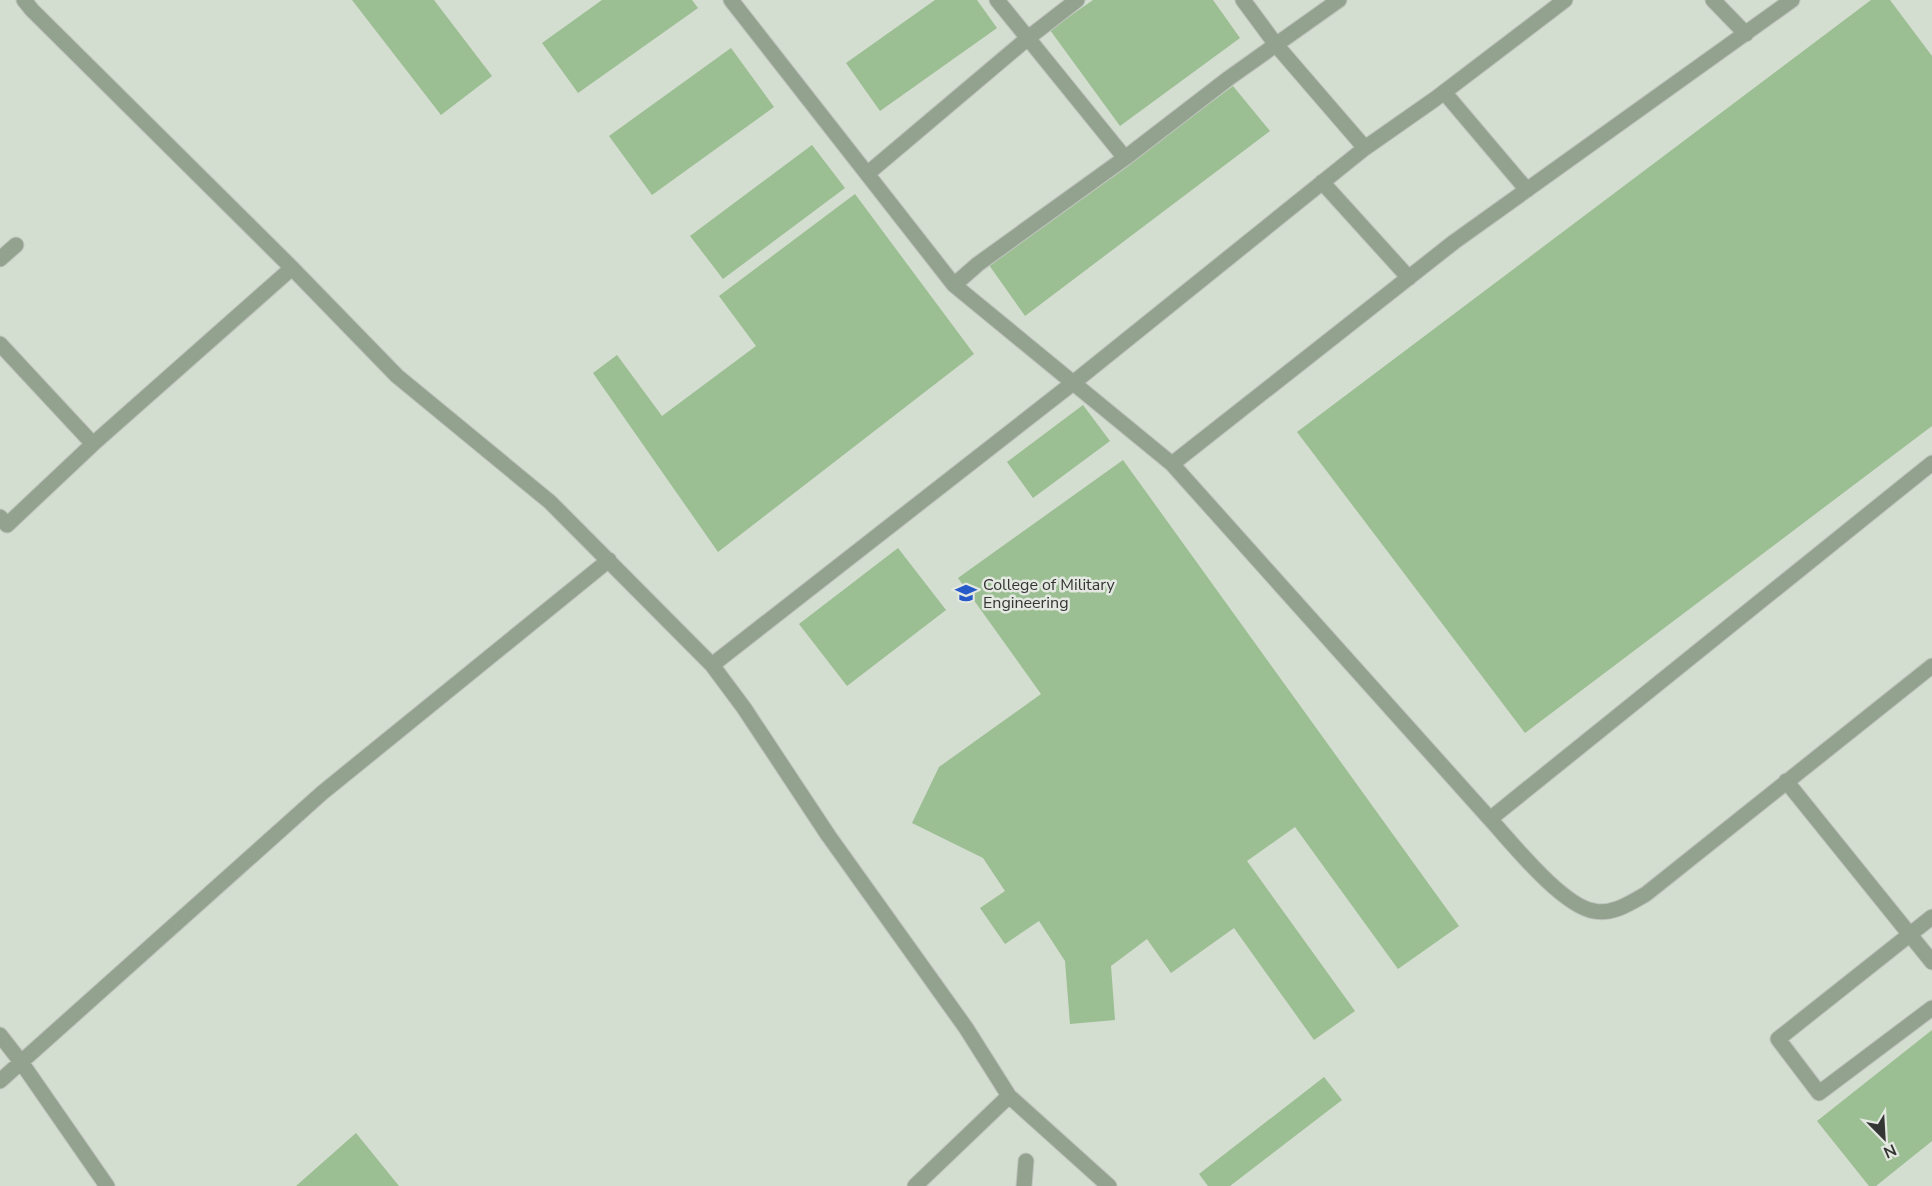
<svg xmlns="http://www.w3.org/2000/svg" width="1932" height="1186" font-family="'Nunito Sans',sans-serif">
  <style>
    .built { fill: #d3ddd0 }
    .building { fill: #9bbe92 }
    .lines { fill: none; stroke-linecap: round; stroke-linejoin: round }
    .service-casing { stroke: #c0c4be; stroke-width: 17 }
    .service { stroke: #93a28f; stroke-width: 15 }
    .labels { text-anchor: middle; stroke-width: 5; stroke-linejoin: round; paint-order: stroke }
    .poi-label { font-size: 16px; fill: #343633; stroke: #e3e8e1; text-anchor: start }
  </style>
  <rect width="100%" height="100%" fill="#e3e8e1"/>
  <path class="built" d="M 0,0 L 1932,0 L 1932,1186 L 0,1186 Z"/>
  <path class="building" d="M 352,0 L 434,0 L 492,76 L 441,115 Z
    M 602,0 L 692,0 L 698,8 L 578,93 L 542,43 Z
    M 935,0 L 977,0 L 997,28 L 880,111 L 846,63 Z
    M 1093,0 L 1213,0 L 1240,38 L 1120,126 L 1050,30 Z
    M 1871,0 L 1890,0 L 1932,56 L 1932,426 L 1525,733 L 1297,432 Z
    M 731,48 L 774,107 L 652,195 L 609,136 Z
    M 1233,86 L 1270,131 L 1025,316 L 989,265 Z
    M 812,145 L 845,188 L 723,279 L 690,236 Z
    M 855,194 L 974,354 L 718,552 L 593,373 L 617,355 L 662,416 L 756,346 L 719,296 Z
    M 1083,405 L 1110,441 L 1033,498 L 1007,462 Z
    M 1123,460 L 1459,926 L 1398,969 L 1295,827 L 1247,861 L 1355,1011 L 1314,1040 L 1234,928 L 1171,973 L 1147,939 L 1111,966 L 1115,1020 L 1070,1024 L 1065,961 L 1039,921 L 1005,944 L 980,908 L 1005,891 L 983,858 L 912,823 L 939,767 L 1041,694 L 958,578 Z
    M 898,548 L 946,610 L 847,686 L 799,624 Z
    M 1932,1030 L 1932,1141 L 1876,1186 L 1869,1186 L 1817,1121 Z
    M 1324,1077 L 1342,1100 L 1230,1186 L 1208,1186 L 1199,1174 Z
    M 356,1133 L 399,1186 L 296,1186 Z"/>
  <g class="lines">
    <defs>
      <path id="service" d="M 24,0 L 32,10 L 292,268 L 397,376 L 550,502 L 712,665 L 744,708 L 828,835 L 966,1028 L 1009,1096 L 1109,1186
        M 731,0 L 954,285 L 1172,464
        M 997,0 L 1125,158
        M 1243,0 L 1277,46 L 1365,148
        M 1713,0 L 1746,34
        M 1792,0 L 1454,242 L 1172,464 L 1490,819 L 1932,463
        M 1444,92 L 1527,190
        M 867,174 L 1028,38 L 1077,0
        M 1322,182 L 1409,278
        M 0,259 L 16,245
        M 954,285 L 978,264 L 1125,158 L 1229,78 L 1339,0
        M 0,344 L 93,444
        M 0,517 L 7,525 L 93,444 L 292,268
        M 712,665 L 1073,383 L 1365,148 L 1435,99 L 1565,0
        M 1786,781 L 1932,962
        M 1490,819 C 1512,843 1562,906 1594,911 C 1613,915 1630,903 1646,894 L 1932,666
        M 1932,917 L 1778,1039 L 1819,1093 L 1932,1008
        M 0,1035 L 21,1062 L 107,1186
        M 0,1081 L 322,793 L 609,560
        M 915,1186 L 1009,1096
        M 1024,1186 L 1026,1161"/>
    </defs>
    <use href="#service" class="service-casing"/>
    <use href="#service" class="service"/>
  </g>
  <defs>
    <symbol id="university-bare" viewBox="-9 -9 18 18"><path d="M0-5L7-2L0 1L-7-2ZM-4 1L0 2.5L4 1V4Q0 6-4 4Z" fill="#265ac8" stroke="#e3e8e1" stroke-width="2.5" paint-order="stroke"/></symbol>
  </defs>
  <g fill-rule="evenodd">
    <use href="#university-bare" x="951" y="578" width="30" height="30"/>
  </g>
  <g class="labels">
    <g class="poi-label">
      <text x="983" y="590">College of Military<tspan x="983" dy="18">Engineering</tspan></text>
    </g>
  </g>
  <g transform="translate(1884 1138) rotate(156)" stroke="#e3e8e1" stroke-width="4.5" paint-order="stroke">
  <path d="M0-4.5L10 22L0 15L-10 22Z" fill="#343633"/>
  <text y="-9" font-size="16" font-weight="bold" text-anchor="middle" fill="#343633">N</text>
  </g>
</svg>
